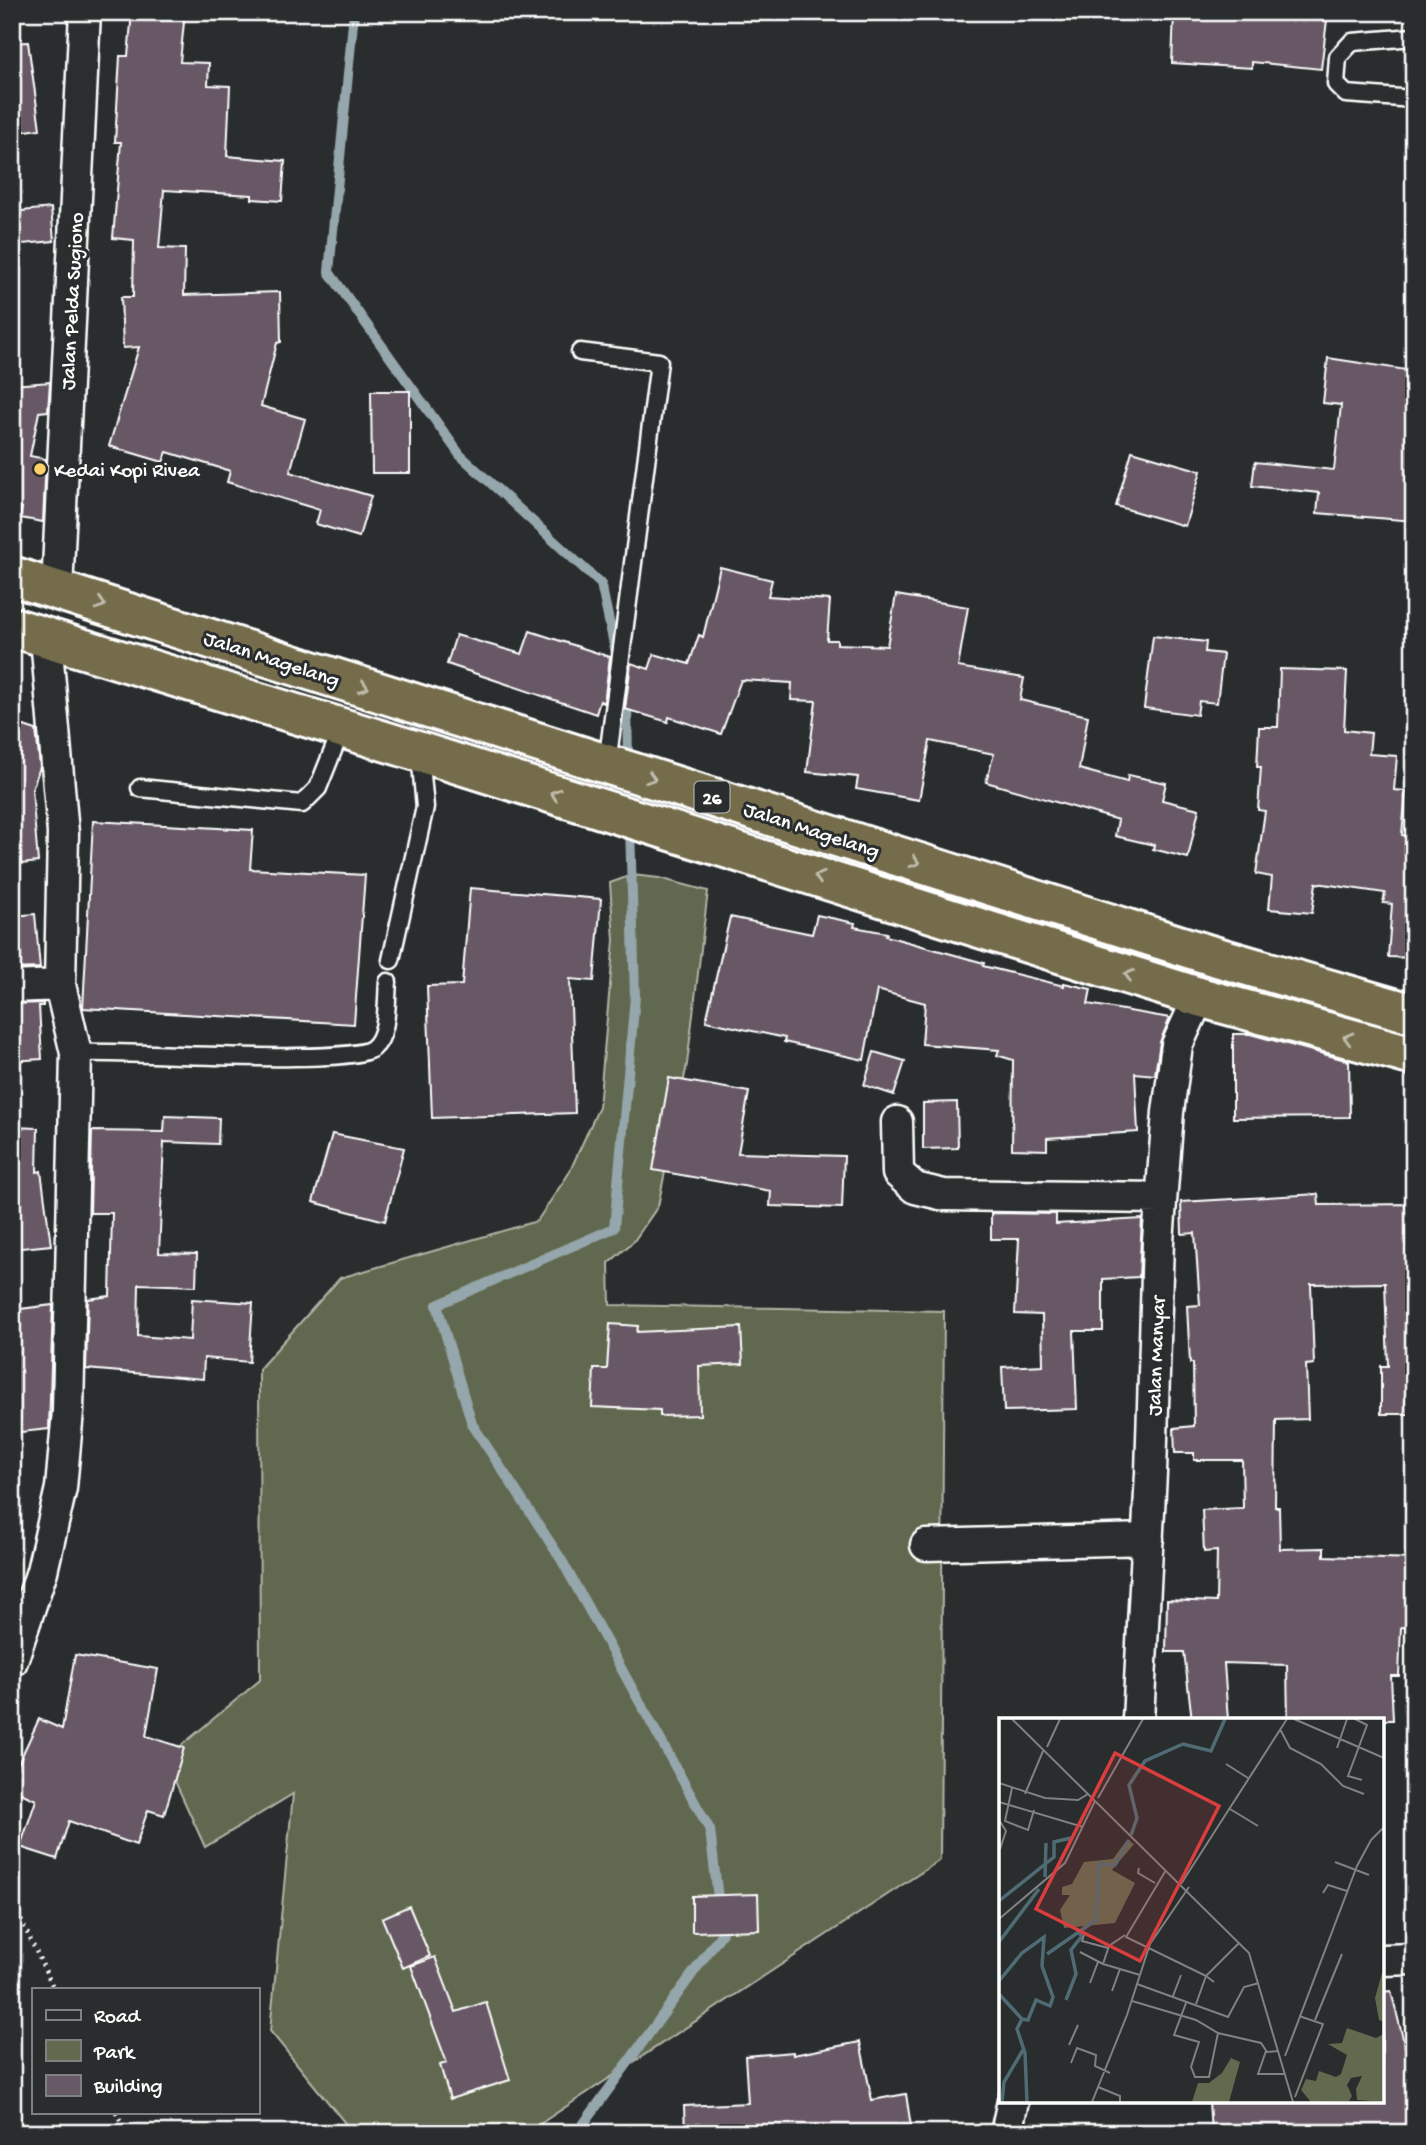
<svg xmlns="http://www.w3.org/2000/svg" width="1426" height="2145" font-family="'Gochi Hand',sans-serif">
  <style>
    .green { fill: #61694f; stroke: #b0b4a7; stroke-width: 2 }
    .lines { fill: none; stroke-linecap: round; stroke-linejoin: round }
    .stream { stroke: #95a6ac; stroke-width: 10 }
    .building { fill: #675966; stroke: #fff; stroke-width: 2 }
    .service-casing { stroke: #fff; stroke-width: 21 }
    .minor-casing { stroke: #fff; stroke-width: 35 }
    .trunk-casing { stroke: #fff; stroke-width: 44 }
    .path { stroke: #fff; stroke-width: 4.5; stroke-dasharray: 2 5; stroke-linecap: butt }
    .service { stroke: #2a2d2e; stroke-width: 16 }
    .minor { stroke: #2a2d2e; stroke-width: 30 }
    .trunk { stroke: #746c4b; stroke-width: 38 }
    .oneway { stroke: #c0bdae }
    .poi-dot { fill: #ffd166; stroke: #2a2d2e; stroke-width: 2.5 }
    .labels { text-anchor: middle; stroke-width: 6; stroke-linejoin: round; paint-order: stroke }
    .shield { fill: #2a2d2e; stroke: #bfc0c0; stroke-width: 2 }
    .shield-label { font-size: 19px; font-weight: bold; fill: #fff }
    .street-label { font-size: 21px; fill: #fff; stroke: #2a2d2e }
    .poi-label { font-size: 21px; fill: #fff; stroke: #2a2d2e; text-anchor: start }
    .inset-river { fill: none; stroke: #4f6b74; stroke-width: 3.5 }
    .inset-road { fill: none; stroke: #7f8182; stroke-width: 2 }
    .view { fill: #da3e3e; fill-opacity: 0.15; stroke: #da3e3e; stroke-width: 3.5 }
    .inset-edge { fill: none; stroke: #fff; stroke-width: 3.5 }
  </style>
  <rect width="100%" height="100%" fill="#2a2d2e"/>
  <filter id="ink" filterUnits="userSpaceOnUse"><feTurbulence type="fractalNoise" baseFrequency=".0143" numOctaves="2"/><feDisplacementMap in="SourceGraphic" scale="14" xChannelSelector="R" yChannelSelector="G"/><feConvolveMatrix kernelMatrix="1 2 1 2 8 2 1 2 1" color-interpolation-filters="sRGB"/></filter>
  <g filter="url(#ink)">
    <path class="green" d="M 632,875 L 659,878 L 708,891 L 687,1064 L 658,1206 L 634,1241 L 609,1263 L 610,1305 L 944,1311 L 940,1860 L 526,2133 L 353,2133 L 270,2031 L 293,1794 L 205,1847 L 165,1759 L 260,1680 L 259,1369 L 340,1278 L 537,1221 L 569,1173 L 599,1107 L 614,940 L 610,883 Z"/>
    <g class="lines">
      <path class="stream" d="M 354,12 L 329,272 L 460,455 L 601,584 L 617,658
        M 621,679 L 627,703 L 628,762
        M 577,2133 L 722,1933 L 710,1830 L 561,1559 L 472,1424 L 437,1305 L 614,1228 L 635,997 L 630,826"/>
    </g>
    <path class="building" d="M 132,12 L 185,12 L 180,62 L 209,63 L 208,85 L 230,86 L 227,156 L 285,161 L 282,201 L 252,199 L 252,195 L 164,190 L 159,248 L 185,249 L 184,295 L 280,292 L 281,342 L 277,343 L 261,406 L 305,419 L 290,472 L 371,496 L 359,537 L 316,524 L 320,510 L 227,482 L 230,471 L 167,452 L 163,462 L 109,446 L 139,347 L 123,348 L 121,297 L 133,297 L 134,240 L 113,238 L 121,142 L 115,142 L 120,56 L 128,56 Z
      M 1174,12 L 1328,12 L 1321,69 L 1252,62 L 1252,68 L 1172,63 Z
      M 28,42 L 40,129 L 12,133 L 12,43 Z
      M 51,208 L 54,241 L 12,245 L 12,212 Z
      M 1328,358 L 1413,371 L 1407,434 L 1414,435 L 1414,521 L 1317,513 L 1319,493 L 1252,486 L 1255,462 L 1334,470 L 1341,405 L 1323,403 Z
      M 50,382 L 48,411 L 39,412 L 30,456 L 46,459 L 43,522 L 20,518 L 22,508 L 12,506 L 12,385 Z
      M 371,391 L 410,391 L 410,473 L 372,473 Z
      M 1132,451 L 1201,471 L 1185,526 L 1116,506 Z
      M 720,567 L 772,580 L 768,596 L 830,600 L 827,640 L 837,640 L 837,644 L 887,646 L 896,595 L 968,607 L 958,667 L 1024,678 L 1020,700 L 1088,716 L 1079,769 L 1127,782 L 1128,775 L 1166,783 L 1162,800 L 1199,809 L 1188,858 L 1153,849 L 1154,845 L 1115,836 L 1118,820 L 986,782 L 994,754 L 930,741 L 919,800 L 856,789 L 858,777 L 807,772 L 816,701 L 791,700 L 792,683 L 741,680 L 721,734 L 669,717 L 668,722 L 625,709 L 631,663 L 649,669 L 654,654 L 689,664 L 699,635 L 703,637 Z
      M 530,631 L 610,657 L 604,703 L 600,701 L 596,714 L 447,664 L 456,635 L 522,654 Z
      M 1153,636 L 1206,642 L 1205,652 L 1223,654 L 1217,703 L 1199,701 L 1197,715 L 1144,708 Z
      M 1280,669 L 1347,671 L 1344,730 L 1371,733 L 1369,754 L 1397,756 L 1394,790 L 1406,791 L 1402,835 L 1414,837 L 1414,958 L 1388,957 L 1392,904 L 1383,903 L 1385,893 L 1316,883 L 1312,913 L 1269,909 L 1272,877 L 1256,874 L 1265,811 L 1258,810 L 1261,767 L 1257,767 L 1259,727 L 1278,727 Z
      M 12,722 L 36,730 L 40,767 L 32,790 L 38,862 L 12,865 Z
      M 93,821 L 253,830 L 250,869 L 365,875 L 354,1024 L 83,1008 Z
      M 470,888 L 601,899 L 594,981 L 570,979 L 575,1113 L 432,1118 L 427,986 L 462,985 Z
      M 35,914 L 40,968 L 12,969 L 12,916 Z
      M 817,915 L 855,923 L 854,927 L 887,933 L 886,936 L 984,963 L 983,966 L 1064,986 L 1064,983 L 1091,989 L 1088,1004 L 1170,1018 L 1160,1042 L 1155,1075 L 1135,1073 L 1138,1132 L 1047,1138 L 1047,1150 L 1012,1149 L 1013,1060 L 997,1055 L 999,1050 L 922,1044 L 925,1003 L 877,990 L 864,1060 L 784,1042 L 785,1038 L 706,1021 L 730,917 L 812,934 Z
      M 43,1003 L 43,1006 L 39,1006 L 42,1059 L 12,1061 L 12,1004 Z
      M 1233,1034 L 1250,1034 L 1349,1061 L 1350,1117 L 1233,1118 Z
      M 874,1052 L 905,1061 L 894,1095 L 864,1085 Z
      M 669,1078 L 749,1092 L 738,1153 L 844,1156 L 842,1208 L 770,1206 L 771,1191 L 653,1170 Z
      M 957,1102 L 958,1148 L 923,1149 L 923,1103 Z
      M 165,1116 L 219,1118 L 218,1144 L 164,1142 L 159,1253 L 197,1254 L 196,1286 L 139,1284 L 138,1336 L 190,1340 L 192,1299 L 253,1303 L 249,1362 L 204,1358 L 203,1379 L 86,1369 L 88,1299 L 110,1296 L 112,1213 L 90,1213 L 92,1131 L 164,1132 Z
      M 12,1127 L 38,1128 L 37,1172 L 41,1171 L 51,1245 L 12,1249 Z
      M 332,1134 L 404,1148 L 385,1221 L 313,1202 Z
      M 1318,1194 L 1319,1205 L 1414,1204 L 1414,1414 L 1381,1414 L 1381,1366 L 1388,1366 L 1385,1283 L 1311,1284 L 1314,1364 L 1306,1365 L 1308,1419 L 1276,1420 L 1275,1507 L 1279,1507 L 1280,1549 L 1324,1548 L 1324,1556 L 1414,1559 L 1414,1628 L 1401,1627 L 1399,1676 L 1391,1676 L 1393,1720 L 1288,1720 L 1287,1665 L 1224,1663 L 1228,1720 L 1192,1720 L 1184,1652 L 1166,1652 L 1167,1600 L 1216,1602 L 1217,1551 L 1204,1552 L 1202,1510 L 1243,1508 L 1242,1460 L 1194,1460 L 1194,1453 L 1175,1453 L 1174,1428 L 1194,1426 L 1193,1363 L 1190,1363 L 1187,1306 L 1200,1305 L 1195,1233 L 1182,1234 L 1181,1202 Z
      M 991,1213 L 1056,1214 L 1056,1224 L 1142,1219 L 1139,1277 L 1103,1279 L 1103,1331 L 1074,1331 L 1077,1409 L 1004,1411 L 1002,1367 L 1043,1365 L 1042,1315 L 1015,1314 L 1019,1239 L 991,1239 Z
      M 53,1305 L 49,1429 L 12,1433 L 12,1310 Z
      M 610,1324 L 638,1326 L 637,1332 L 741,1327 L 743,1364 L 699,1366 L 700,1415 L 660,1416 L 660,1410 L 592,1407 L 594,1369 L 607,1369 Z
      M 75,1655 L 158,1669 L 146,1736 L 184,1748 L 164,1815 L 148,1810 L 136,1845 L 69,1821 L 57,1859 L 20,1847 L 36,1800 L 12,1789 L 12,1777 L 39,1719 L 62,1729 Z
      M 758,1894 L 759,1930 L 692,1932 L 692,1896 Z
      M 409,1906 L 430,1956 L 403,1968 L 382,1918 Z
      M 435,1957 L 456,2012 L 486,2002 L 510,2080 L 450,2099 L 440,2065 L 447,2063 L 411,1966 Z
      M 1391,1991 L 1409,2062 L 1414,2061 L 1414,2133 L 1211,2133 L 1209,2101 L 1382,2101 L 1382,1992 Z
      M 860,2042 L 872,2100 L 906,2094 L 912,2133 L 685,2133 L 684,2106 L 748,2103 L 745,2056 L 793,2052 L 793,2055 Z"/>
    <g class="lines">
      <defs>
        <path id="service" d="M 1414,37 L 1352,42 L 1338,57 L 1336,84 L 1346,94 L 1414,99
          M 580,352 L 659,362 L 607,764
          M 140,788 L 302,804 L 318,788 L 342,728
          M 391,960 L 425,807 L 420,754
          M 76,1053 C 123,1050 351,1067 373,1048 C 389,1035 386,1001 388,982"/>
        <path id="minor" d="M 57,590 L 85,12
          M 12,987 L 60,985
          M 897,1122 L 898,1173 L 915,1188 L 944,1195 L 1161,1198
          M 926,1545 L 1148,1539
          M 12,1661 L 42,1571 L 61,1488 L 68,1411 L 76,1053 L 60,985 L 63,833 L 46,638
          M 1138,1720 L 1151,1473 L 1158,1241 L 1168,1112 L 1177,1045 L 1199,997
          M 1382,1960 L 1414,1959
          M 1006,2133 L 1013,2101"/>
        <path id="trunk" d="M 12,576 L 1210,955 L 1414,1014
          M 12,627 L 420,752 L 1199,997 L 1414,1056"/>
      </defs>
      <use href="#service" class="service-casing"/>
      <use href="#minor" class="minor-casing"/>
      <use href="#trunk" class="trunk-casing"/>
      <path class="path" d="M 12,1901 L 54,1989
        M 116,2112 L 127,2133"/>
      <use href="#service" class="service"/>
      <use href="#minor" class="minor"/>
      <use href="#trunk" class="trunk"/>
    </g>
    <defs><path id="oneway-chevron" d="M-2-3.5L2.5 0L-2 3.5" fill="none" stroke-width="1.6" stroke-linecap="round" stroke-linejoin="round" transform="scale(1.75)"/></defs>
    <g class="oneway">
      <use href="#oneway-chevron" transform="translate(101 604) rotate(18)"/>
      <use href="#oneway-chevron" transform="translate(364 687) rotate(18)"/>
      <use href="#oneway-chevron" transform="translate(651 778) rotate(18)"/>
      <use href="#oneway-chevron" transform="translate(555 794) rotate(-162)"/>
      <use href="#oneway-chevron" transform="translate(915 862) rotate(18)"/>
      <use href="#oneway-chevron" transform="translate(819 877) rotate(-162)"/>
      <use href="#oneway-chevron" transform="translate(1129 975) rotate(-162)"/>
      <use href="#oneway-chevron" transform="translate(1348 1038) rotate(-165)"/>
    </g>
  </g>
  <circle class="poi-dot" cx="40" cy="469" r="7"/>
  <g class="labels">
    <rect class="shield" x="694.5" y="781.5" width="35" height="31" rx="5"/>
    <g class="shield-label">
      <text x="712" y="804">26</text>
    </g>
    <g class="street-label">
      <text transform="translate(71 301) rotate(-87)" y="7">Jalan Pelda Sugiono</text>
      <text transform="translate(272 658) rotate(18)" y="7">Jalan Magelang</text>
      <text transform="translate(812 829) rotate(18)" y="7">Jalan Magelang</text>
      <text transform="translate(1155 1356) rotate(-88)" y="7">Jalan Manyar</text>
    </g>
    <g class="poi-label">
      <text x="54" y="476">Kedai Kopi Rivea</text>
    </g>
  </g>
  <g transform="translate(999 1718)">
    <rect width="385" height="385" fill="#2a2d2e"/>
    <path d="M 128,122 L 135,126 L 113,152 L 136,165 L 116,205 L 65,210 L 61,192 L 71,177 L 63,177 L 63,169 L 73,166 L 85,144 L 114,141 ZM 385,248 L 385,304 L 380,302 L 376,280 ZM 348,310 L 377,320 L 385,316 L 385,384 L 358,382 L 357,371 L 363,358 L 352,360 L 348,367 L 353,378 L 350,383 L 312,384 L 302,372 L 307,361 L 317,363 L 320,353 L 337,359 L 342,356 L 348,337 L 329,326 L 343,325 ZM 232,340 L 241,344 L 230,384 L 193,384 L 199,365 L 210,365 L 223,355 Z" fill="#61694f"/>
    <path class="inset-river" d="M 132,117 L 138,100 L 130,67 L 146,43 L 184,26 L 212,33 L 226,1M 46,159 L 47,125M 0,183 L 55,139 L 55,124 L 72,120M 0,224 L 40,171M 48,236 L 97,202 L 100,146 L 116,147 L 130,122M 0,263 L 23,235 L 45,219 L 43,248 L 54,279 L 51,288 L 37,282 L 29,302 L 23,301M 0,276 L 23,301 L 18,311 L 26,335 L 28,384M 67,282 L 77,256 L 72,232 L 83,218 L 78,213M 3,384 L 5,364 L 24,332"/>
    <path class="inset-road" d="M 13,1 L 250,235 L 294,384M 295,1 L 385,40M 356,1 L 368,7 L 349,58 L 363,62M 281,11 L 291,30 L 322,46 L 344,68 L 365,76M 48,29 L 61,1M 338,30 L 348,1M 227,46 L 249,60M 0,65 L 46,80 L 79,82 L 89,76M 13,70 L 6,103 L 29,112 L 35,92M 26,76 L 44,33M 99,80 L 144,1M 0,84 L 84,109M 231,91 L 259,108M 0,102 L 7,113 L 1,131M 336,144 L 370,157M 140,150 L 139,155 L 156,165M 167,152 L 127,219 L 207,258 L 240,225M 182,166 L 288,1M 324,175 L 329,167 L 348,173M 0,201 L 66,145 L 96,83M 85,217 L 83,223 L 109,230M 81,234 L 104,246M 121,251 L 104,246 L 110,228 L 126,217M 91,265 L 99,244M 138,266 L 229,299 L 245,269 L 260,265M 113,273 L 121,251 L 141,257M 174,278 L 182,257M 133,283 L 197,302 L 219,315 L 262,325 L 268,334 L 280,333M 187,285 L 175,317 L 200,324 L 192,349 L 196,359 L 210,359 L 219,315M 197,286 L 207,258 L 215,264M 316,302 L 343,236M 70,327 L 79,307M 267,333 L 259,356 L 286,356M 286,338 L 358,148 L 372,122 L 385,109M 72,345 L 78,330 L 97,337 L 96,348 L 111,355M 99,369 L 121,378 L 121,384M 296,379 L 324,306 L 300,298M 93,384 L 128,297 L 151,226 L 190,169"/>
    <path class="view" d="M 116,35 L 220,88 L 141,243 L 37,191 Z"/>
    <rect width="385" height="385" class="inset-edge"/>
  </g>
  <rect width="1426" height="2145" fill="none" stroke="#2a2d2e" stroke-width="42"/>
  <rect x="21" y="21" width="1384" height="2103" fill="none" stroke="#fff" stroke-width="2.5" filter="url(#ink)"/>
  <rect x="32" y="1988" width="228" height="126" fill="#2a2d2e" stroke="#7f8182" stroke-width="2"/>
  <rect x="46" y="2010" width="35" height="10" fill="#2a2d2e" stroke="#7f8182" stroke-width="2"/>
  <text x="94" y="2022" font-size="21" fill="#ffffff">Road</text>
  <rect x="46" y="2040" width="35" height="21" fill="#61694f" stroke="#7f8182" stroke-width="2"/>
  <text x="94" y="2058" font-size="21" fill="#ffffff">Park</text>
  <rect x="46" y="2075" width="35" height="21" fill="#675966" stroke="#7f8182" stroke-width="2"/>
  <text x="94" y="2092" font-size="21" fill="#ffffff">Building</text>
</svg>
